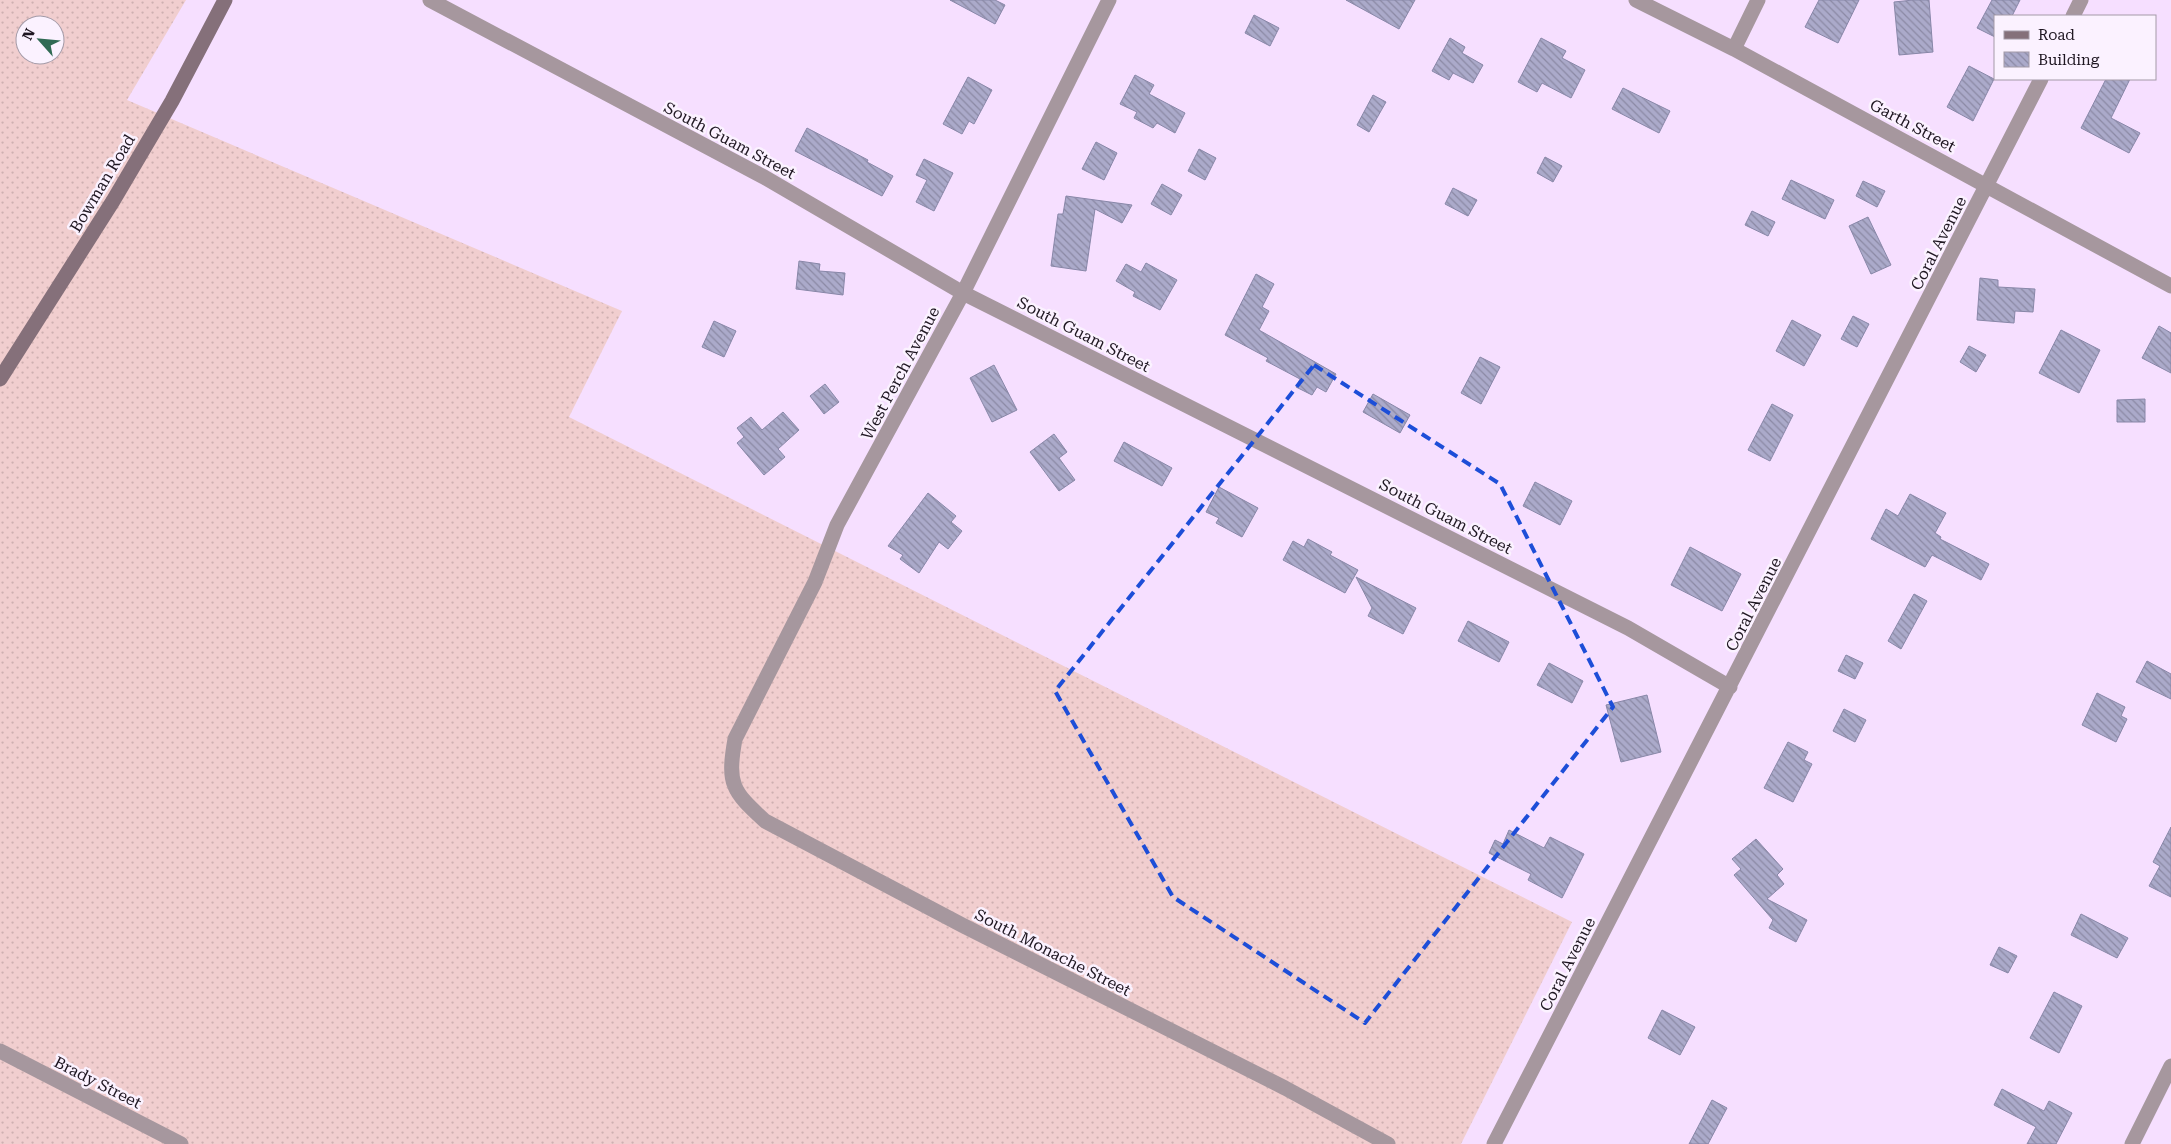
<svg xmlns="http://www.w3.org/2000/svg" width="2171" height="1144" font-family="'Roboto Serif',serif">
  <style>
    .grass { fill: url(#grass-dots); fill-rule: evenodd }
    .building { fill: url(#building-back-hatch); stroke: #8887a8 }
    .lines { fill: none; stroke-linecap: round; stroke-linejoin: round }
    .street { stroke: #a6979e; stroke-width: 15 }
    .secondary { stroke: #85707a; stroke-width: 15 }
    .marked { fill: none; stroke: #1d4ed8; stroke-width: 4; stroke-dasharray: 10 6; stroke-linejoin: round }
    .labels { text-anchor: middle; stroke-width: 5; stroke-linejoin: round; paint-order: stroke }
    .street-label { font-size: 16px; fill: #1f1722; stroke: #fbf2ff }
  </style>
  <defs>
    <pattern id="grass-dots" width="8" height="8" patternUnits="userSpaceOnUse" patternTransform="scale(1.25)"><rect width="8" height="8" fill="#f1cecf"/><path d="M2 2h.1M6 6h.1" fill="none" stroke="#ceb0b1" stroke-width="1.8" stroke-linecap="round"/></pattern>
    <pattern id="building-back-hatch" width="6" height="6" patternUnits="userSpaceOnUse" patternTransform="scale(1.25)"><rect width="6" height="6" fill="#abaaca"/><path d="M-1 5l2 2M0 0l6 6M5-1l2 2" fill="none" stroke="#8b89a4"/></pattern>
  </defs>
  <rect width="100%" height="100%" fill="#f6dfff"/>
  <path class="grass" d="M 0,0 L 186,0 L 127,100 L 622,311 L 569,417 L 1572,922 L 1461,1144 L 0,1144 ZM 25,25 L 55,25 L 55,55 L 25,55 Z"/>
  <path class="building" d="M 950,0 L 995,0 L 1005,5 L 995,24 Z
    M 1346,0 L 1415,0 L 1399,29 Z
    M 1819,0 L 1859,0 L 1838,43 L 1805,27 Z
    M 1913,0 L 1929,0 L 1933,52 L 1899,55 L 1894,2 Z
    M 1992,0 L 2020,0 L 2012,16 L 1995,16 L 1995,37 L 1977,28 Z
    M 1254,15 L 1279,28 L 1270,46 L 1245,33 Z
    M 1450,38 L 1465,47 L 1462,53 L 1483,65 L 1473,83 L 1453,73 L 1449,80 L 1432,71 Z
    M 1541,38 L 1566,51 L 1562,58 L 1585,70 L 1571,98 L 1542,83 L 1537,92 L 1518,82 Z
    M 1969,66 L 1994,79 L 1973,121 L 1947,107 Z
    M 1135,75 L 1154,85 L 1149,94 L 1185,113 L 1175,133 L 1157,123 L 1153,128 L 1134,118 L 1137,112 L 1120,104 Z
    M 968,77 L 992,90 L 974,124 L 969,121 L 962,134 L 943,124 Z
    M 2106,79 L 2130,79 L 2111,118 L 2140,133 L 2129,153 L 2081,128 Z
    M 1623,88 L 1670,111 L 1659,133 L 1612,109 Z
    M 1373,95 L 1386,102 L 1369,132 L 1357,125 Z
    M 807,128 L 868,160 L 867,162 L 893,176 L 882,196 L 795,151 Z
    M 1096,142 L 1117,153 L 1104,180 L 1082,169 Z
    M 1199,149 L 1216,158 L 1205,180 L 1188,171 Z
    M 1545,157 L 1562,166 L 1553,182 L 1537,173 Z
    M 924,159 L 953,173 L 934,211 L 916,202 L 927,180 L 916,175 Z
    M 1791,180 L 1834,200 L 1825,219 L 1782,199 Z
    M 1863,181 L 1885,191 L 1877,207 L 1856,196 Z
    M 1162,184 L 1182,195 L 1171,215 L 1151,204 Z
    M 1453,188 L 1477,200 L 1468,216 L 1445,204 Z
    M 1066,196 L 1132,205 L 1122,223 L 1095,209 L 1086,271 L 1051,266 L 1058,214 L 1063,214 Z
    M 1752,211 L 1775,222 L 1768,236 L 1745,225 Z
    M 1868,217 L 1891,265 L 1871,274 L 1849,226 Z
    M 799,261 L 820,264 L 819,271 L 845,273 L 843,295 L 796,289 Z
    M 1146,263 L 1177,280 L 1160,310 L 1133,296 L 1135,292 L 1116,281 L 1126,264 L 1141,272 Z
    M 1256,274 L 1274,284 L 1262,307 L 1269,311 L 1259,330 L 1336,374 L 1326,392 L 1317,387 L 1312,395 L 1296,387 L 1300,379 L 1266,361 L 1268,358 L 1225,335 Z
    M 1980,278 L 1998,280 L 1998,287 L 2035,289 L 2033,312 L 2015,311 L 2014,323 L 1977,320 Z
    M 1853,316 L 1869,324 L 1857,347 L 1841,339 Z
    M 1792,320 L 1821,335 L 1804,366 L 1776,351 Z
    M 714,321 L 736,331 L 724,357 L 702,347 Z
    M 2159,326 L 2171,333 L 2171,373 L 2142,358 Z
    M 2061,330 L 2100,350 L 2079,393 L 2039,373 Z
    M 1969,346 L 1986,355 L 1976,372 L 1960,362 Z
    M 1480,357 L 1500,367 L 1481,404 L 1461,393 Z
    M 994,365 L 1017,410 L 992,422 L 970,378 Z
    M 825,384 L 839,402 L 824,414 L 810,396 Z
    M 1373,394 L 1410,415 L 1400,433 L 1363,412 Z
    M 2145,399 L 2145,422 L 2117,422 L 2117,400 Z
    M 1772,404 L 1793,415 L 1770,461 L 1748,450 Z
    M 783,412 L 799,430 L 778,449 L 785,457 L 764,475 L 737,443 L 744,437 L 737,428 L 751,417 L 762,430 Z
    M 1054,434 L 1067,452 L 1059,458 L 1075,480 L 1059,491 L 1030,452 Z
    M 1124,442 L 1172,468 L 1162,486 L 1114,461 Z
    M 1535,482 L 1572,501 L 1560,525 L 1523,506 Z
    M 1219,487 L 1258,508 L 1242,537 L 1216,523 L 1219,518 L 1206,512 Z
    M 928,493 L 956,516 L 951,522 L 962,531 L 948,549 L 939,542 L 919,573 L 900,559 L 903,555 L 888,546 Z
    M 1910,494 L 1946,513 L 1935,533 L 1941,537 L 1940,539 L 1989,564 L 1981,580 L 1932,555 L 1925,567 L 1871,539 L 1886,509 L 1898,516 Z
    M 1308,539 L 1332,552 L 1330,555 L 1358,570 L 1345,593 L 1283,560 L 1293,541 L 1304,547 Z
    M 1690,547 L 1741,574 L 1722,611 L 1671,585 Z
    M 1356,577 L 1416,608 L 1403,634 L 1368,616 L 1372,608 Z
    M 1914,594 L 1927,601 L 1901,649 L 1888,641 Z
    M 1468,621 L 1509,642 L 1499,662 L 1458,641 Z
    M 1846,655 L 1863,663 L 1855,679 L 1838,671 Z
    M 2147,661 L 2171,674 L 2171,699 L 2136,682 Z
    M 1549,663 L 1583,681 L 1572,703 L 1537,685 Z
    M 2097,693 L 2125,707 L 2121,716 L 2127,719 L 2116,742 L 2082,725 Z
    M 1647,695 L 1661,752 L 1621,762 L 1606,705 Z
    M 1844,709 L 1866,720 L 1855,742 L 1833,731 Z
    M 1788,742 L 1808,752 L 1804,760 L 1812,764 L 1793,802 L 1764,788 Z
    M 2171,827 L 2171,897 L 2149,886 L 2160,866 L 2153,862 Z
    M 1509,830 L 1544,848 L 1550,837 L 1584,854 L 1562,898 L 1528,880 L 1531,874 L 1489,853 L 1495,840 L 1503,844 Z
    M 1756,839 L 1783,869 L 1777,875 L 1784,884 L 1767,899 L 1807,920 L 1796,942 L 1769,928 L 1773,920 L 1734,875 L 1741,869 L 1732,859 Z
    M 2081,914 L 2128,938 L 2117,958 L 2071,935 Z
    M 1999,947 L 2017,956 L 2008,973 L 1990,965 Z
    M 2054,992 L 2082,1006 L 2059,1053 L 2030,1038 Z
    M 1662,1010 L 1695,1027 L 1680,1055 L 1648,1038 Z
    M 2002,1089 L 2044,1111 L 2049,1101 L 2072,1113 L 2056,1144 L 2027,1144 L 2036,1127 L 1994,1105 Z
    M 1712,1100 L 1727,1108 L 1708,1144 L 1689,1144 Z"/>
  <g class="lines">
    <path class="street" d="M 430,0 L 764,177 L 963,293 L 1628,628 L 1730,687
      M 1109,0 L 963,293 L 837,525 L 815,582 L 735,739 C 727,784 732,791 765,821 L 962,925 L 1285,1088 L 1388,1144
      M 1636,0 L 1734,49 L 2171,286
      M 2073,16 L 2081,0
      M 1734,49 L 1758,0
      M 0,1051 L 181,1144
      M 1494,1144 L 2041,79
      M 2132,1144 L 2171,1066"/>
    <path class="secondary" d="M 0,379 L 113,201 L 172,101 L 225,0"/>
  </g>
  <path class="marked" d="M 1314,365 L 1500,484 L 1613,707 L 1365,1023 L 1173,897 L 1055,691 Z"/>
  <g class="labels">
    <g class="street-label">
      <text transform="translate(1913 125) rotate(28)" y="6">Garth Street</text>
      <text transform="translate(730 140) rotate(28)" y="6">South Guam Street</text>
      <text transform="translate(102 183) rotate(-59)" y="6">Bowman Road</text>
      <text transform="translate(1938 243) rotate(-63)" y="6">Coral Avenue</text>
      <text transform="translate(1084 334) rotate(27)" y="6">South Guam Street</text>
      <text transform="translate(900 373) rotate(-62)" y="6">West Perch Avenue</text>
      <text transform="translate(1446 516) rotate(27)" y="6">South Guam Street</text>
      <text transform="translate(1753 604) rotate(-63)" y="6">Coral Avenue</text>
      <text transform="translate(1053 952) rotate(27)" y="6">South Monache Street</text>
      <text transform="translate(1567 964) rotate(-63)" y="6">Coral Avenue</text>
      <text transform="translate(98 1082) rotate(27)" y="6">Brady Street</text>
    </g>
  </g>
  <rect x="1994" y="15" width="162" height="65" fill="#fbf2ff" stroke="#a39aa7"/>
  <rect x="2004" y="31" width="25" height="8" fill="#85707a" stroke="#a39aa7"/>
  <text x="2038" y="40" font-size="15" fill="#1f1722">Road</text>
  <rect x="2004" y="52" width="25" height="15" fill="url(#building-back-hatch)" stroke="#a39aa7"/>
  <text x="2038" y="65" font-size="15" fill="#1f1722">Building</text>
  <g transform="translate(40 40) rotate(297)"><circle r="24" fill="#fbf2ff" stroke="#a39aa7"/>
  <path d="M0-4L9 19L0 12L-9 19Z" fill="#306a54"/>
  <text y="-8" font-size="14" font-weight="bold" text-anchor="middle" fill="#1f1722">N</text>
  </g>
</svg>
